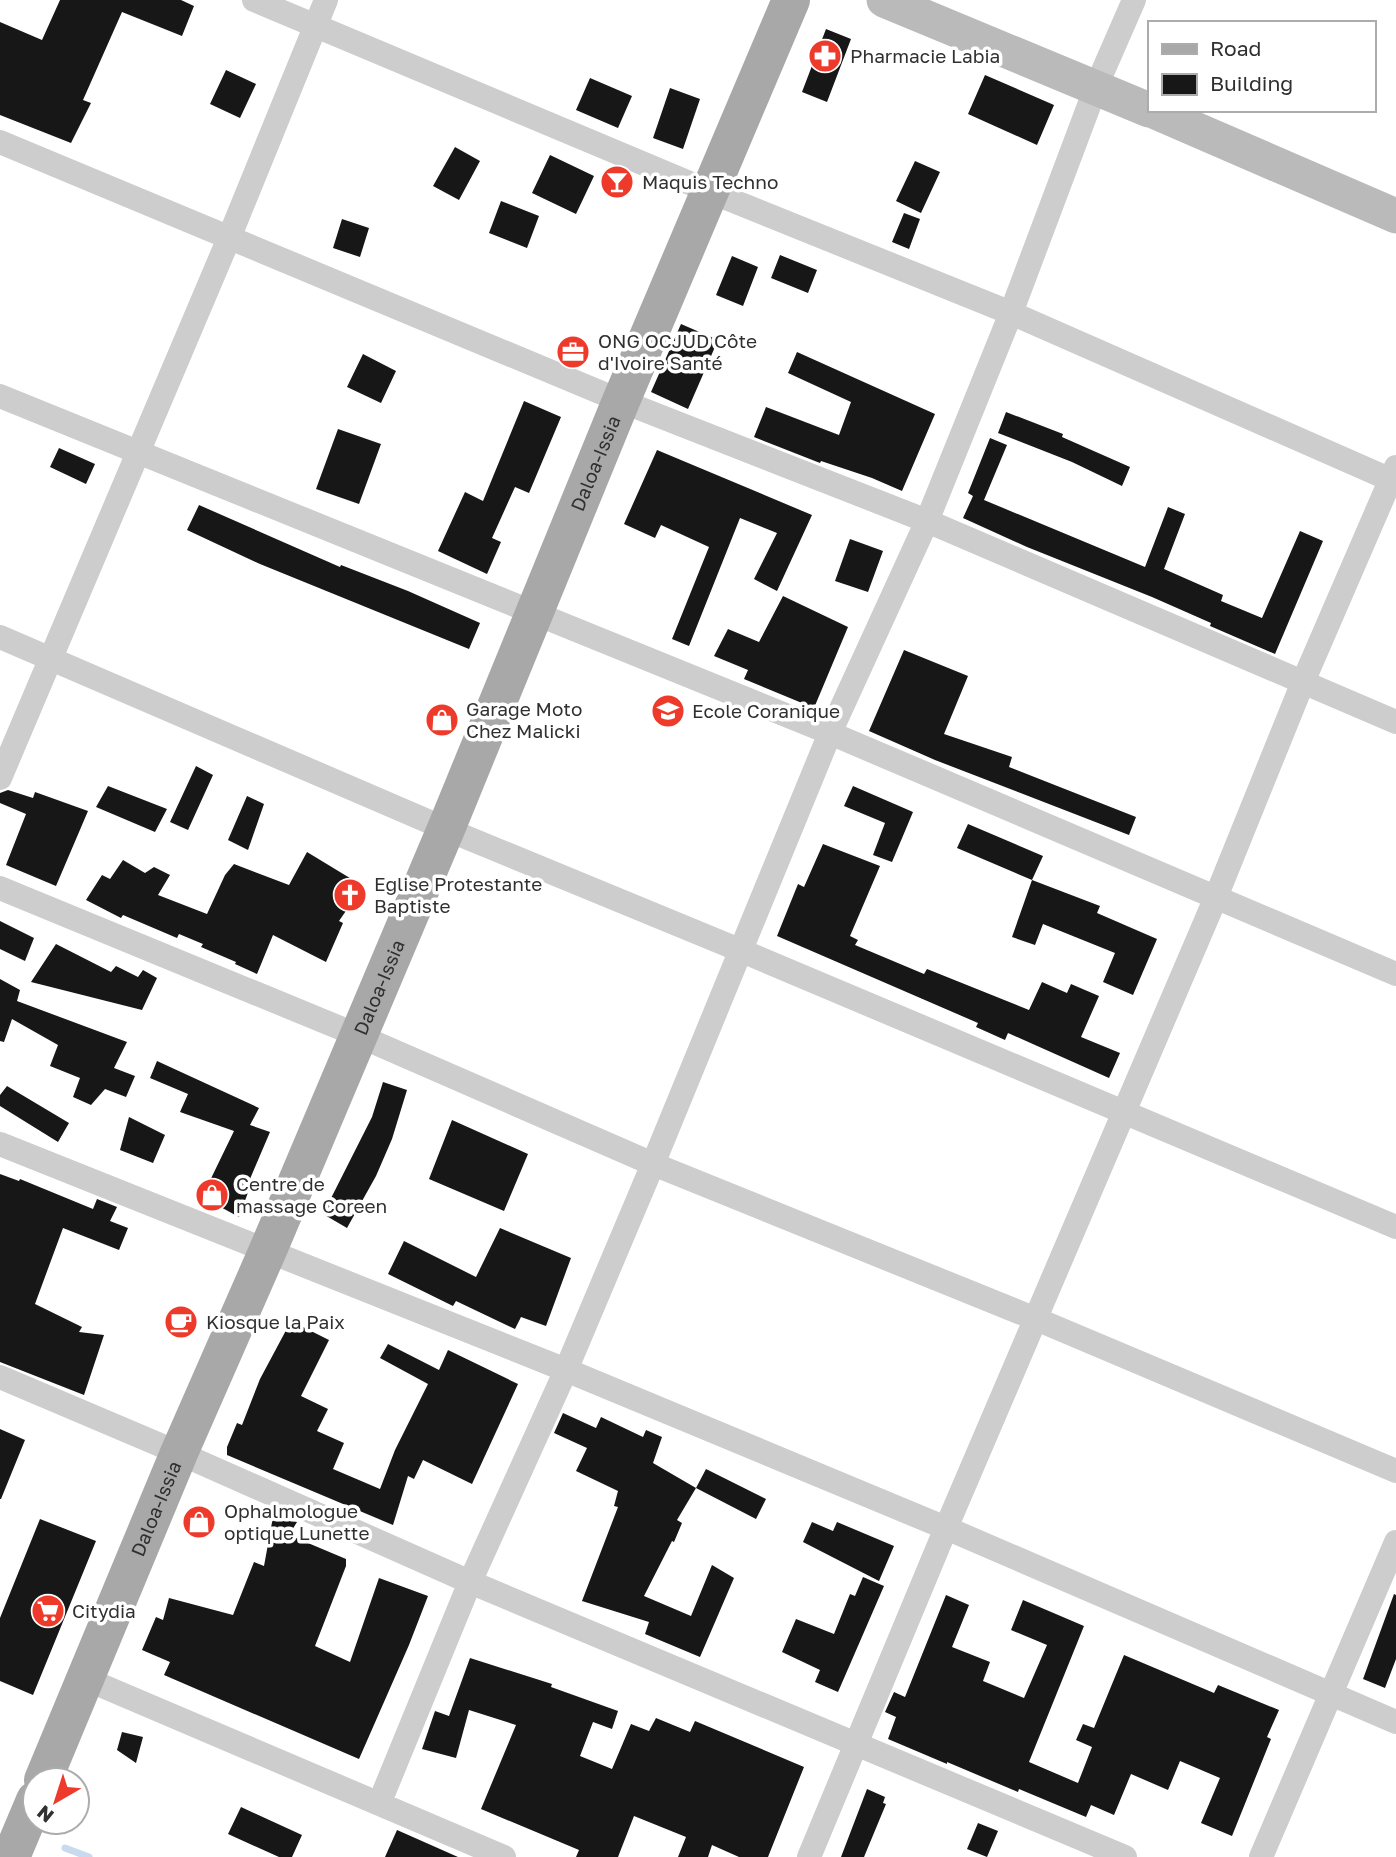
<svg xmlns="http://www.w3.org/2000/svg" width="1396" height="1857" font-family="'Golos Text',sans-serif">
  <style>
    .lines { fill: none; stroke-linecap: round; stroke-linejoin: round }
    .stream { stroke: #c9daee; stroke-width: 7 }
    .building { fill: #171717 }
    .street { stroke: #cdcdcd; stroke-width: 24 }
    .secondary { stroke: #bababa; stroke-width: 35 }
    .primary { stroke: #a8a8a8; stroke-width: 38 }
    .labels { text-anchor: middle; stroke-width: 7; stroke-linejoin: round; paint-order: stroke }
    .poi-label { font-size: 19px; fill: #303030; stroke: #fff; text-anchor: start }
    .street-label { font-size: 19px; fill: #303030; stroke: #fff }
  </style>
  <rect width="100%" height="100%" fill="#fff"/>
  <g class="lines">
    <path class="stream" d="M 65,1848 L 89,1857"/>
  </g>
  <path class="building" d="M 60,0 L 181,0 L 194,6 L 182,36 L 122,12 L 83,100 L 91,103 L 71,143 L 0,115 L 0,22 L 42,40 Z
    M 826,29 L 851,39 L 827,102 L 802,92 Z
    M 226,70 L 256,84 L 240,118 L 210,104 Z
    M 985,75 L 1054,105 L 1037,145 L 968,114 Z
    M 590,78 L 632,96 L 618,128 L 576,110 Z
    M 670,88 L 700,99 L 683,149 L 653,138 Z
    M 455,147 L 480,161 L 459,200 L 433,186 Z
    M 550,155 L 594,176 L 576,214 L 532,193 Z
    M 915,161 L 940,172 L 921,213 L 896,201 Z
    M 501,201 L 539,216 L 527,248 L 489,233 Z
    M 904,213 L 920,219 L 909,249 L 892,242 Z
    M 342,219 L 369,228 L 360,257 L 333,248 Z
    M 780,255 L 817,270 L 808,293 L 771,278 Z
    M 732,256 L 758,267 L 743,306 L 716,295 Z
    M 681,324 L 718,340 L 688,409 L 651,392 Z
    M 797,352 L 935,414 L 902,491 L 872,478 L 821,461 L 820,463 L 754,437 L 766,407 L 839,435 L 851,402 L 788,373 Z
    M 363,354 L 396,371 L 381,403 L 347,387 Z
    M 524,401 L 561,417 L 529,493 L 515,487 L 492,538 L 501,542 L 487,574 L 438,551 L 465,492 L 483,501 Z
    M 1006,412 L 1063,434 L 1062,437 L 1130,467 L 1122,486 L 1072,462 L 998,433 Z
    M 338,429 L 381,444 L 359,504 L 316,489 Z
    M 990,438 L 1007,445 L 984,500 L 1145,567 L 1168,507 L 1185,514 L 1164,569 L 1223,595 L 1221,601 L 1262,618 L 1300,531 L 1323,541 L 1275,654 L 1210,626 L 1211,623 L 1152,597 L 1027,547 L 963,518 L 973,496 L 968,493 Z
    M 59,448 L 95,464 L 86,484 L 50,467 Z
    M 657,450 L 812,515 L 777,591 L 754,579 L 777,533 L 740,518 L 689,646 L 672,639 L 709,547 L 661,525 L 655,538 L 624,524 Z
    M 199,505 L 340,567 L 341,565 L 408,591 L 480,623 L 469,649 L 260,564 L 187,530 Z
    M 850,539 L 883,551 L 868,592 L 835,581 Z
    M 783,596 L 848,627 L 814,708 L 744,679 L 748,670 L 714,656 L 728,629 L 759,642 Z
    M 904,650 L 968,676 L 944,734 L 1012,757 L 1009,767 L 1136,817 L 1129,835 L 935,760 L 869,731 Z
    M 196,766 L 213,775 L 188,830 L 170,822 Z
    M 108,786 L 167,809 L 155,832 L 96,807 Z
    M 853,786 L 913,812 L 892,862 L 873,855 L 885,823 L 844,806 Z
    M 8,790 L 33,798 L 35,792 L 88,811 L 56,886 L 6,865 L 26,814 L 0,803 L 0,793 Z
    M 247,796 L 264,804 L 248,850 L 228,840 Z
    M 968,824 L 1043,856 L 1032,880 L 957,848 Z
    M 823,844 L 880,866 L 850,936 L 858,940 L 855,945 L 924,974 L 927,969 L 1029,1010 L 1042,982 L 1067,993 L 1071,984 L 1099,996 L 1081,1037 L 1120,1053 L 1109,1078 L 1008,1033 L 1005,1040 L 976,1027 L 978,1023 L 777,936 L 798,884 L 804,887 Z
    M 307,852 L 363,886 L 339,921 L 343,923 L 326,962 L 273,935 L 257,974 L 235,964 L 236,962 L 201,947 L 203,944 L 179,934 L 177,938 L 123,915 L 121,918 L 86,900 L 102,875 L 110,879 L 123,860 L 145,873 L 154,867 L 170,875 L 158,895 L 207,914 L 225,875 L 234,864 L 289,885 Z
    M 1032,880 L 1100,906 L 1097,913 L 1157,939 L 1133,995 L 1103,982 L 1115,953 L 1043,924 L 1035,945 L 1012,937 Z
    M 0,921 L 34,938 L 25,961 L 0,949 Z
    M 56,944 L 111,972 L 116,966 L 138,977 L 143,970 L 157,978 L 142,1010 L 31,982 Z
    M 0,979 L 20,990 L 17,1001 L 127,1042 L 114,1068 L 135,1076 L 126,1097 L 105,1089 L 91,1105 L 73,1097 L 80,1078 L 50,1066 L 58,1045 L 12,1019 L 4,1042 L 0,1041 Z
    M 157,1061 L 259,1108 L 250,1125 L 270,1132 L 247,1186 L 250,1187 L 239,1217 L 202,1197 L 234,1131 L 180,1112 L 188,1094 L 150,1078 Z
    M 383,1082 L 407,1090 L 392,1139 L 376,1176 L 347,1228 L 323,1214 L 372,1117 Z
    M 7,1086 L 69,1123 L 58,1142 L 0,1106 L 0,1095 Z
    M 129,1117 L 165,1135 L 153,1163 L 120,1150 Z
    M 452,1120 L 528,1154 L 504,1211 L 429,1179 Z
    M 0,1174 L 19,1181 L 20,1179 L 93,1209 L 97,1199 L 117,1207 L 110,1221 L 128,1228 L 119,1250 L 63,1228 L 35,1304 L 82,1327 L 79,1332 L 104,1335 L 84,1395 L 0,1362 Z
    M 500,1228 L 571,1258 L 546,1326 L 521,1317 L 515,1329 L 456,1301 L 453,1306 L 388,1274 L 404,1241 L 476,1277 Z
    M 291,1321 L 329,1340 L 301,1396 L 328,1409 L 317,1431 L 344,1443 L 333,1469 L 380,1489 L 395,1450 L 428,1384 L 380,1358 L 388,1344 L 439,1370 L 448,1350 L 518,1384 L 472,1484 L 423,1460 L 414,1479 L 408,1476 L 393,1525 L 227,1455 L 227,1447 L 237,1423 L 242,1425 L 260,1379 Z
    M 563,1413 L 596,1428 L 601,1417 L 643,1437 L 646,1430 L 662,1437 L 653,1463 L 696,1488 L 677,1520 L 682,1523 L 674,1542 L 672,1541 L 644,1596 L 691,1616 L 712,1565 L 734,1578 L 700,1657 L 645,1634 L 649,1622 L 582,1601 L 618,1507 L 614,1506 L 618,1491 L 576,1471 L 587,1448 L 554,1433 Z
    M 0,1429 L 25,1440 L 1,1499 L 0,1499 Z
    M 706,1469 L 766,1499 L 756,1519 L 696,1488 Z
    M 273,1517 L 297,1522 L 289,1535 L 346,1559 L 346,1566 L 315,1646 L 350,1662 L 379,1578 L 428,1596 L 409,1645 L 359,1759 L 164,1675 L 170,1662 L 142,1650 L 156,1617 L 163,1620 L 169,1598 L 233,1615 L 254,1562 L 264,1566 Z
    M 40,1519 L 96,1541 L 33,1695 L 0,1681 L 0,1618 Z
    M 812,1522 L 833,1531 L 837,1522 L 894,1546 L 879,1581 L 803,1542 Z
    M 863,1577 L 884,1586 L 838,1692 L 815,1682 L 820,1670 L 782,1652 L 796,1619 L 834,1634 L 850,1594 L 855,1596 Z
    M 1394,1594 L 1396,1595 L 1396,1659 L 1385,1688 L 1363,1679 Z
    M 946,1595 L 969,1605 L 952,1647 L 990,1662 L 983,1681 L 1024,1698 L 1047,1645 L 1011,1630 L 1023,1600 L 1084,1626 L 1029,1762 L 1078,1783 L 1092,1747 L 1076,1740 L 1083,1724 L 1094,1728 L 1124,1655 L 1214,1693 L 1218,1685 L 1279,1710 L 1267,1737 L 1271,1739 L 1232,1836 L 1201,1823 L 1220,1778 L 1180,1761 L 1168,1790 L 1131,1774 L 1114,1815 L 1091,1805 L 1086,1817 L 1019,1789 L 1018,1792 L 947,1762 L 947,1764 L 888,1739 L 896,1717 L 885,1712 L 894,1692 L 905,1697 Z
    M 470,1658 L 552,1684 L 551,1687 L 618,1711 L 612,1729 L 593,1722 L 580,1756 L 612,1769 L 631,1724 L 649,1731 L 656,1718 L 690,1732 L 695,1721 L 804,1767 L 768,1857 L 739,1857 L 712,1845 L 708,1857 L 678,1857 L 686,1837 L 634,1816 L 618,1857 L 576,1857 L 579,1850 L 481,1809 L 516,1725 L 469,1710 L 456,1758 L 422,1749 L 435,1711 L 449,1716 Z
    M 122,1732 L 143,1737 L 136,1763 L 117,1750 Z
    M 867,1789 L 885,1797 L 883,1803 L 886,1804 L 864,1857 L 841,1857 Z
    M 241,1807 L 302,1835 L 292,1857 L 279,1857 L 228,1834 Z
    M 978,1823 L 998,1831 L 987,1857 L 967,1849 Z
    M 397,1830 L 458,1857 L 385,1857 Z"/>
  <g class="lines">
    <path class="street" d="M 254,0 L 711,192 L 1011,313 L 1396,482
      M 0,142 L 621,401 L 927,521 L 1396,722
      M 0,396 L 830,733 L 1396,974
      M 0,637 L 446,829 L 742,951 L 1396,1227
      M 0,778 L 229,238 L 326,0
      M 0,888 L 357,1035 L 653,1164 L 1036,1319 L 1396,1471
      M 0,1144 L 566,1370 L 946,1528 L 1396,1722
      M 0,1377 L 179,1453 L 470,1582 L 1125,1857
      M 86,1679 L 504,1857
      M 379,1804 L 470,1582 L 566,1370 L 653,1164 L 830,733 L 927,521 L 1011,313 L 1096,87 L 1134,0
      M 809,1857 L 946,1528 L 1216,897 L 1303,682 L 1396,467
      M 1261,1857 L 1396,1542"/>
    <path class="secondary" d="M 884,0 L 1149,110
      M 1151,110 L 1396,216"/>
    <g class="primary">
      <path id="s1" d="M 43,1780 L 179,1453 L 268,1250 L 446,829 L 621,401 L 791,0"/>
      <path d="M 11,1857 L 35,1800"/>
    </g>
  </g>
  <defs>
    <symbol id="pharmacy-disc" viewBox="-11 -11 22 22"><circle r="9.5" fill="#ee3a2b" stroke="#fff"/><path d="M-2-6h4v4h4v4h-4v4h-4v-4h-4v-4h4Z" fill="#fff"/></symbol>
    <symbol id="bar-disc" viewBox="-11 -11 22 22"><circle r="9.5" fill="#ee3a2b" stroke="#fff"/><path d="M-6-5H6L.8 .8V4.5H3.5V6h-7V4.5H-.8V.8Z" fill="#fff"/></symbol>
    <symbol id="office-disc" viewBox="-11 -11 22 22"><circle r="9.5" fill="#ee3a2b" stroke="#fff"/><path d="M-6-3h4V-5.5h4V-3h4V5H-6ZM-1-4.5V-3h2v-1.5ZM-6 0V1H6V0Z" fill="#fff"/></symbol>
    <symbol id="school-disc" viewBox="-11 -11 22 22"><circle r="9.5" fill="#ee3a2b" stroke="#fff"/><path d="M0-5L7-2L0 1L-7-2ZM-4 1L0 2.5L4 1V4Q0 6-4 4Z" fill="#fff"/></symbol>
    <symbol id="shop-disc" viewBox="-11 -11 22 22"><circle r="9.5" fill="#ee3a2b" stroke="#fff"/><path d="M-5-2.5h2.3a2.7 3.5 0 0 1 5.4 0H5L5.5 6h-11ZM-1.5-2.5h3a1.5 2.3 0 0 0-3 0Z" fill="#fff"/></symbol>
    <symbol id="church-disc" viewBox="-11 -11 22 22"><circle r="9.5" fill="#ee3a2b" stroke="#fff"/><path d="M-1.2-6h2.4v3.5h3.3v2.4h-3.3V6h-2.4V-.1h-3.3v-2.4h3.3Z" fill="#fff"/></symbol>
    <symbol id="cafe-disc" viewBox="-11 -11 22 22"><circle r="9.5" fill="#ee3a2b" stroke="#fff"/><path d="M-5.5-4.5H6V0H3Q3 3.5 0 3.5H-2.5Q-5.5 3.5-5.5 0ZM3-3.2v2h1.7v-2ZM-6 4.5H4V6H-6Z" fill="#fff"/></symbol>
    <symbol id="supermarket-disc" viewBox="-11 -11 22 22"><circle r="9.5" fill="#ee3a2b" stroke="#fff"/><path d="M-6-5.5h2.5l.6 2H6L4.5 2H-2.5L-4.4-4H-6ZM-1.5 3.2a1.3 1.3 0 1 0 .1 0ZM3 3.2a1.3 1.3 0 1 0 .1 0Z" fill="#fff"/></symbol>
  </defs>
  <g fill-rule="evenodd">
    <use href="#pharmacy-disc" x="806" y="37" width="38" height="38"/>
    <use href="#bar-disc" x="598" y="163" width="38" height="38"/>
    <use href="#office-disc" x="554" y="333" width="38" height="38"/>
    <use href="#school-disc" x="649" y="692" width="38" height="38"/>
    <use href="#shop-disc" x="423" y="701" width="38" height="38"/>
    <use href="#church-disc" x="331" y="876" width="38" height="38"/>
    <use href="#shop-disc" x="193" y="1176" width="38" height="38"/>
    <use href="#cafe-disc" x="162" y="1303" width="38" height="38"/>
    <use href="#shop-disc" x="180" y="1503" width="38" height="38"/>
    <use href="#supermarket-disc" x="29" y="1592" width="38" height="38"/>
  </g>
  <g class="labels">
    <g class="poi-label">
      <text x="850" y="63">Pharmacie Labia</text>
      <text x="642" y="189">Maquis Techno</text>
      <text x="598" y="348">ONG OCJUD Côte<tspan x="598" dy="22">d'Ivoire Santé</tspan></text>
      <text x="466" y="716">Garage Moto<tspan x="466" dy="22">Chez Malicki</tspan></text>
      <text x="692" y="718">Ecole Coranique</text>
      <text x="374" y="891">Eglise Protestante<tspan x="374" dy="22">Baptiste</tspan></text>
      <text x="236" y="1191">Centre de<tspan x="236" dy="22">massage Coreen</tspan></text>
      <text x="206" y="1329">Kiosque la Paix</text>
      <text x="224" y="1518">Ophalmologue<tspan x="224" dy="22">optique Lunette</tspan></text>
      <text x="72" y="1618">Citydia</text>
    </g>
    <g class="street-label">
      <text dy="7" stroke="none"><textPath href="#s1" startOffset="1428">Daloa-Issia</textPath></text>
      <text dy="7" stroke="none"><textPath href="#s1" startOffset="861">Daloa-Issia</textPath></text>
      <text dy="7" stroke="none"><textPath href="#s1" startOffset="294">Daloa-Issia</textPath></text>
    </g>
  </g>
  <rect x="1148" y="21" width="228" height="91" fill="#ffffff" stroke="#acacac" stroke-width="2"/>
  <rect x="1162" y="44" width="35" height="10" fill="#a8a8a8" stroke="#acacac" stroke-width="2"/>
  <text x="1210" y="56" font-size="21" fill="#303030">Road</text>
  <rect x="1162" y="74" width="35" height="21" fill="#171717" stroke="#acacac" stroke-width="2"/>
  <text x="1210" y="91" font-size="21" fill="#303030">Building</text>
  <g transform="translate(56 1801) rotate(219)"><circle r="33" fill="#ffffff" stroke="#acacac" stroke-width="2"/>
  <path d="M0-5L12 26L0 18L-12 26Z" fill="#ee3a2b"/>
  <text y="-10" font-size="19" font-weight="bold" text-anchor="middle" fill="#303030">N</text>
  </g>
</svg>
